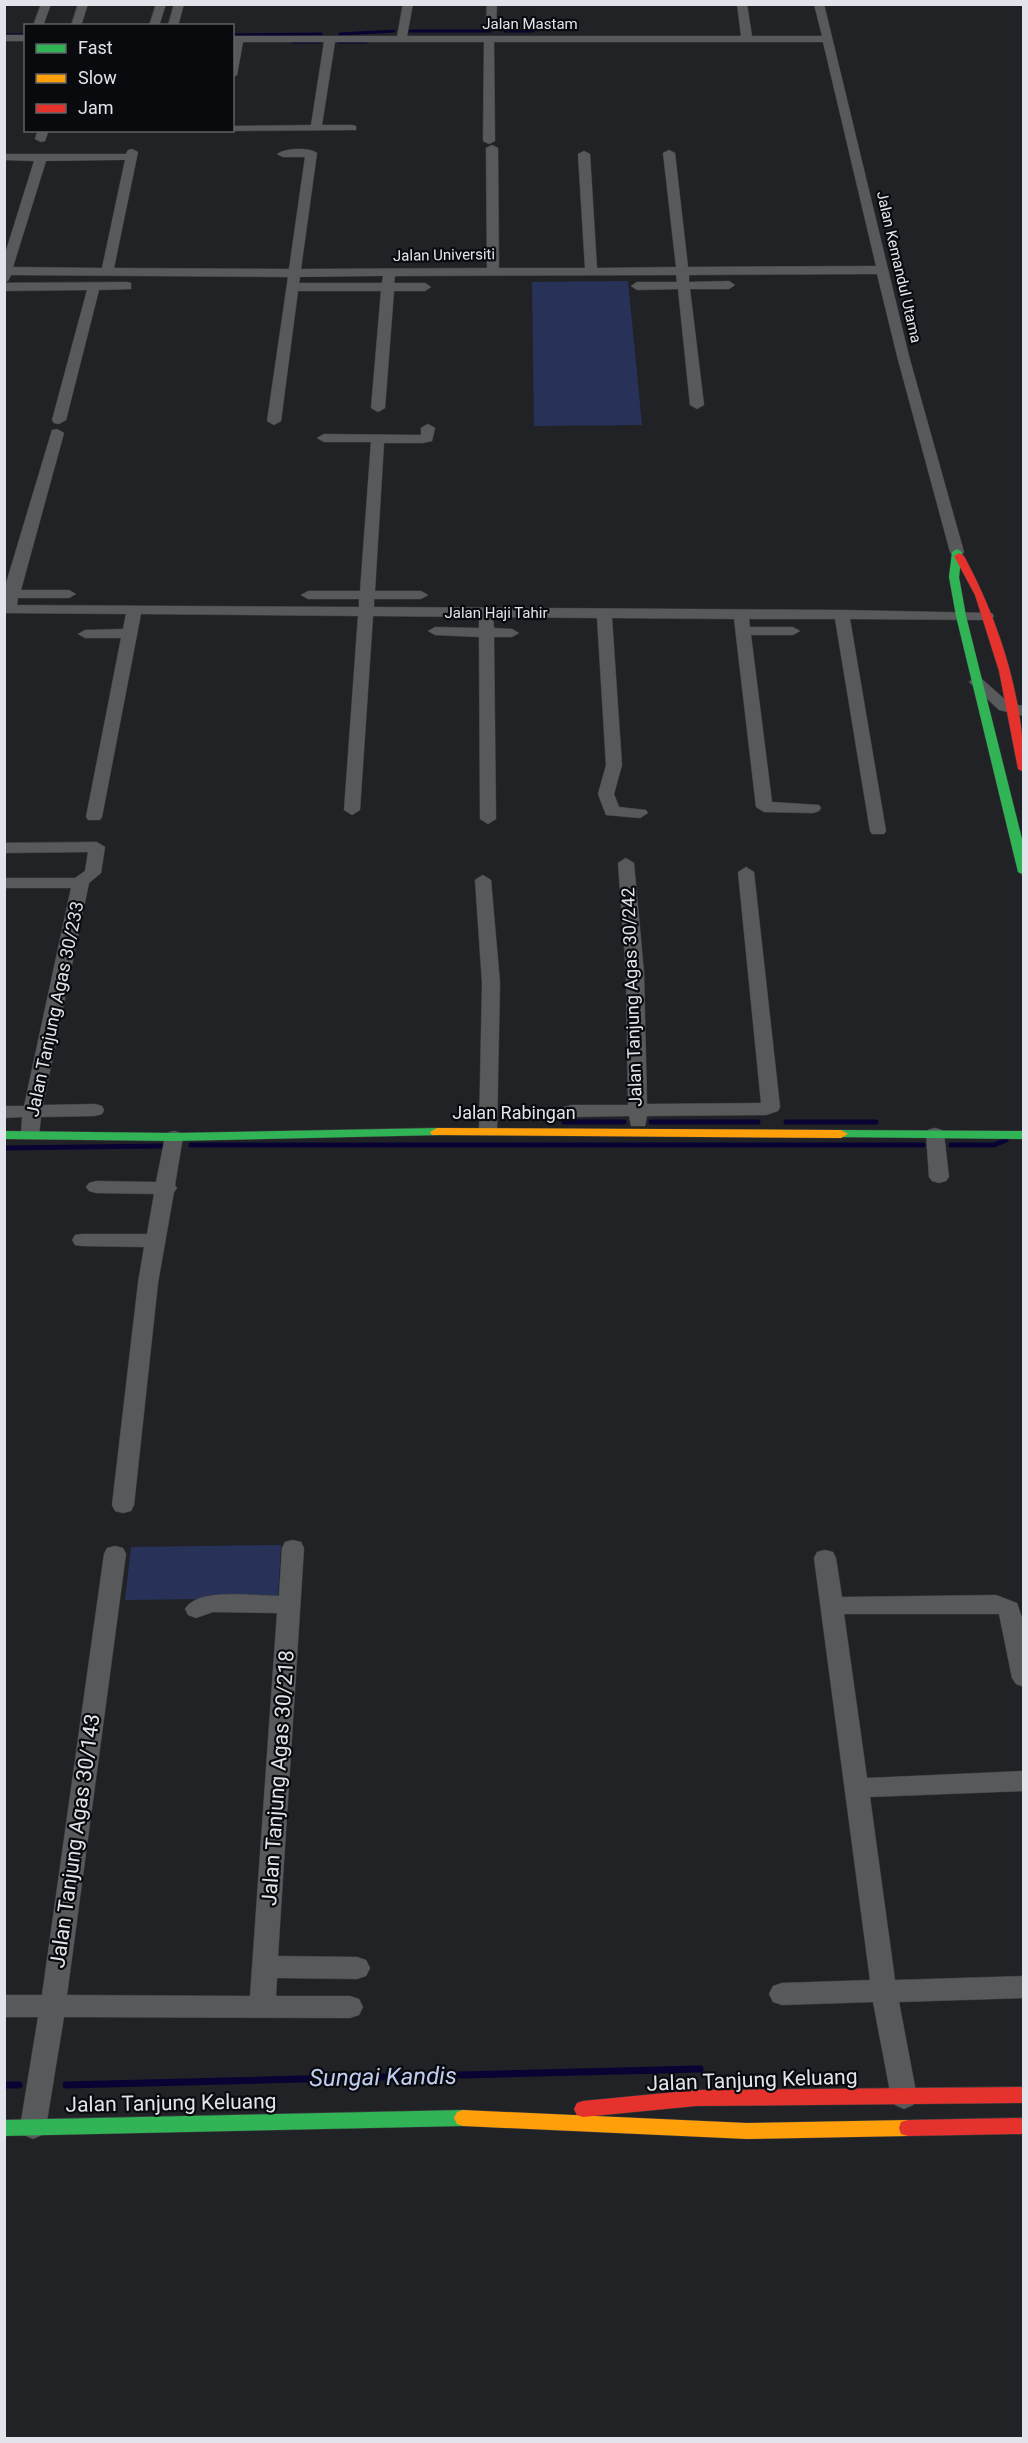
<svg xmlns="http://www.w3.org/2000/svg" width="1028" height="2443" font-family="Roboto,sans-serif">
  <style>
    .green { fill: #283259 }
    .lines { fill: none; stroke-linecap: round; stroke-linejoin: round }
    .stream-far2 { stroke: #070332; stroke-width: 3 }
    .stream-far1 { stroke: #070332; stroke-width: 5 }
    .stream { stroke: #070332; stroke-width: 7 }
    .street-casing { stroke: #3d3e41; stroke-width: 1 }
    .fast-casing { stroke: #3d3e41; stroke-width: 1 }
    .slow-casing { stroke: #3d3e41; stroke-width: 1 }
    .jam-casing { stroke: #3d3e41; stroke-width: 1 }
    .street { fill: #58595b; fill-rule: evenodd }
    .fast { fill: #30b455; fill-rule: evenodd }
    .slow { fill: #ff9f0a; fill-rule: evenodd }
    .jam { fill: #e5322d; fill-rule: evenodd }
    .labels { text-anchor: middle; stroke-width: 4.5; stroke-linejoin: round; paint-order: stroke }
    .far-street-label { font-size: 15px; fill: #e2e4eb; stroke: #090a0e }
    .street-label { font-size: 18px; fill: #e2e4eb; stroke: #090a0e }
    .near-street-label { font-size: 21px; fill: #e2e4eb; stroke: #090a0e }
    .near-water-label { font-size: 24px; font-style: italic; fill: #c1ccf0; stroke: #090a0e }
  </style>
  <rect width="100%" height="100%" fill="#212226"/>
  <path class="green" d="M 628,281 L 642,425 L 534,426 L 532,282 Z
    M 281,1545 L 278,1598 L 125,1600 L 131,1547 Z"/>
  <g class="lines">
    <path class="stream-far2" d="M 410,31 L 490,31
      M 505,31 L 533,31
      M 340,34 L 394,31
      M 4,35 L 26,35
      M 232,35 L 321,34
      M 293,42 L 320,42
      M 339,42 L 366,42"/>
    <path class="stream-far1" d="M 564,1122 L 624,1122
      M 651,1122 L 758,1122
      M 786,1122 L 876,1122
      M 191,1145 L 923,1145
      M 951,1145 L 994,1145 L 1006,1140
      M 4,1148 L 162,1146"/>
    <path class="stream" d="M 4,2085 L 19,2085
      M 66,2085 L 700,2069"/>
    <defs>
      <path id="street" d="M 41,4 L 51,4 L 43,26 L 33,26 Z
        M 78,4 L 88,4 L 81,26 L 71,26 Z
        M 156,4 L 166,4 L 159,26 L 149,26 Z
        M 174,4 L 184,4 L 178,26 L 168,26 Z
        M 403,4 L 413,4 L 407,36 L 741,36 L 737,4 L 747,4 L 752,36 L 822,36 L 814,4 L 824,4 L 909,356 L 964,552 L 962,555 L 952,555 L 950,552 L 897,356 L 877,274 L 689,275 L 689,282 L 729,281 L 735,285 L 729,289 L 690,289 L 704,405 L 697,409 L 690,405 L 678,289 L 637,290 L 631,286 L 637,282 L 677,282 L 676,275 L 395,276 L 394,283 L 425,283 L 431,287 L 425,291 L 394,291 L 385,408 L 378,412 L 371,408 L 381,291 L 298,291 L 281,421 L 274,425 L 267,421 L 288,277 L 11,275 L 8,281 L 4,282 L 4,257 L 34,161 L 4,160 L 4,154 L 126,154 L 128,150 L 132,149 L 138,152 L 114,268 L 289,269 L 305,157 L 283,157 L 277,154 C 285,148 309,147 317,153 L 301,269 L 487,268 L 486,148 L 492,145 L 498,148 L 499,268 L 585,268 L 578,154 L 584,151 L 590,154 L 597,268 L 676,267 L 663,153 L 669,150 L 675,153 L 688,267 L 876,266 L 823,42 L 494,42 L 495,141 L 489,144 L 483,141 L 484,42 L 335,42 L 322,125 L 352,125 L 356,126 L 356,130 L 228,131 L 232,130 L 232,126 L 311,125 L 324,42 L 243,42 L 237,75 L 232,78 L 232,36 L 397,36 ZM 125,160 L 102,268 L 13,267 L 46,161 ZM 383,276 L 382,283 L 299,283 L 300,277 Z
        M 487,4 L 497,4 L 496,27 L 491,30 L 486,27 Z
        M 4,35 L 26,35 L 26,41 L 4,41 Z
        M 38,130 L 49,130 L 45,141 L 41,142 L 35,139 Z
        M 127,282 L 131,283 L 131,289 L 99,290 L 66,420 L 59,424 L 54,423 L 52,420 L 87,290 L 4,291 L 4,283 Z
        M 428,424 L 435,428 L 432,441 L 423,443 L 384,443 L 375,591 L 421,591 L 428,595 L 421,599 L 374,599 L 374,607 L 842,610 L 992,613 L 994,616 L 992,619 L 987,620 L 850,619 L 886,831 L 884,834 L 872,834 L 870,831 L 835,619 L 749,619 L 750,627 L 793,627 L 800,631 L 793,635 L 751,635 L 772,802 L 819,805 L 821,808 L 819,811 L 813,813 L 764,812 L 756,807 L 734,619 L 612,618 L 622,765 L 614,794 L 619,807 L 646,810 L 648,813 L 640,818 L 606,815 L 598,794 L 606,765 L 597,618 L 493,617 L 494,628 L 512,629 L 519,633 L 512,637 L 494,637 L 496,819 L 488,824 L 480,819 L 479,637 L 435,635 L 428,631 L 435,627 L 479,628 L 479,617 L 373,616 L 360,810 L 352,815 L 344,810 L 358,616 L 141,614 L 102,817 L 100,820 L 88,820 L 86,817 L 121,638 L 85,638 L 78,634 L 85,630 L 123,629 L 126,614 L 4,613 L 4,590 L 52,430 L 57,429 L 64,433 L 21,590 L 69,590 L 76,594 L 69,598 L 18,598 L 17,605 L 359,607 L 359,599 L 308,599 L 301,595 L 308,591 L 360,591 L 371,442 L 324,442 L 317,438 L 324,434 L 421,435 L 421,428 Z
        M 977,677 L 982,679 L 1009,703 L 1024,706 L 1024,716 L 999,710 L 969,682 Z
        M 97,842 L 105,847 L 101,873 L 89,883 L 43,1105 L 95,1104 L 102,1106 L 104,1110 L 102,1114 L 95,1116 L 41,1117 L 39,1135 L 37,1139 L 23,1139 L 21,1135 L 22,1117 L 4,1118 L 4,1106 L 24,1106 L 71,888 L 4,888 L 4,878 L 75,878 L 85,871 L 88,852 L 4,853 L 4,843 Z
        M 626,858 L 634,863 L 644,973 L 647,1104 L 761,1103 L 738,872 L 746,867 L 754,872 L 780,1107 L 778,1111 L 766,1115 L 647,1116 L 645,1126 L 631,1126 L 629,1116 L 571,1117 L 564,1115 L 562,1111 L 564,1107 L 571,1105 L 628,1105 L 626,973 L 618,863 Z
        M 483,875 L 491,880 L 500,983 L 497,1131 L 495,1135 L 481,1135 L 479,1131 L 482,983 L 475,880 Z
        M 935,1128 L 942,1130 L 944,1134 L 949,1177 L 946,1181 L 939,1183 L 932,1181 L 929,1177 L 926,1134 L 928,1130 Z
        M 174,1131 L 181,1133 L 183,1137 L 175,1185 L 177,1188 L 174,1192 L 158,1283 L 134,1505 L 131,1511 L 123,1513 L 115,1511 L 112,1505 L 138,1283 L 144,1247 L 82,1246 L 75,1245 L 72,1240 L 75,1235 L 82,1234 L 147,1234 L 154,1194 L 96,1193 L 89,1191 L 86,1187 L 89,1183 L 96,1181 L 156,1182 L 165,1137 L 167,1133 Z
        M 293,1540 L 301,1542 L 304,1548 L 278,1956 L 357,1957 L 366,1960 L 370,1968 L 366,1976 L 357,1979 L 277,1978 L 276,1996 L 350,1996 L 359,1999 L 363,2007 L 359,2015 L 350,2018 L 64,2017 L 46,2127 L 42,2135 L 33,2139 L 24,2135 L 20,2127 L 38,2017 L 4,2017 L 4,1995 L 42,1995 L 104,1554 L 107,1548 L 115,1546 L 123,1548 L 126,1554 L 67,1995 L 250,1996 L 277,1613 L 213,1612 L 196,1618 L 188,1615 L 185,1609 C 197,1587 256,1596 279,1596 L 282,1548 L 285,1542 Z
        M 825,1550 L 833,1552 L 836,1558 L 842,1597 L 996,1595 L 1017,1603 L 1024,1624 L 1024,1687 L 1016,1684 L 1012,1678 L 999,1614 L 844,1614 L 867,1778 L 1024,1771 L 1024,1791 L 870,1797 L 895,1980 L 1024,1976 L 1024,1998 L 899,2002 L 917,2097 L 913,2105 L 904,2109 L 895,2105 L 891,2097 L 873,2002 L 782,2005 L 773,2002 L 769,1994 L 773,1986 L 782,1983 L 870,1980 L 814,1558 L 817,1552 Z"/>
      <path id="fast" d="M 957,549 L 962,552 L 959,577 L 966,616 L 1024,847 L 1024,875 L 1018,872 L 956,616 L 949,577 L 952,552 Z
        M 437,1128 L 444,1132 L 442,1135 L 174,1141 L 4,1139 L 4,1131 L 174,1133 Z
        M 841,1130 L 1024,1131 L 1024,1139 L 836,1137 L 834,1134 Z
        M 463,2110 L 469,2112 L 472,2118 L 469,2124 L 463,2126 L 4,2136 L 4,2120 Z"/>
      <path id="slow" d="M 437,1128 L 841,1130 L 848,1134 L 841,1138 L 432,1135 L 430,1132 Z
        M 463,2110 L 747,2123 L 908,2120 L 915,2122 L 917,2128 L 915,2134 L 908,2136 L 747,2139 L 463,2126 L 457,2124 L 454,2118 L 457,2112 Z"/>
      <path id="jam" d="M 959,553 L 964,556 C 999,621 1024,698 1024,772 L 1018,769 L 999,671 L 975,595 L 954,556 Z
        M 1024,2087 L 1024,2103 L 696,2106 L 583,2117 L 577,2115 L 574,2109 L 577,2103 L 583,2101 L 696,2090 Z
        M 1024,2118 L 1024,2134 L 908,2136 L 901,2134 L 899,2128 L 901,2122 L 908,2120 Z"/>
    </defs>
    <use href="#street" class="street-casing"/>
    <use href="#fast" class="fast-casing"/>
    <use href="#slow" class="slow-casing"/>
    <use href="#jam" class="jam-casing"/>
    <use href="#street" class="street"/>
    <use href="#fast" class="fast"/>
    <use href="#slow" class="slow"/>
    <use href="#jam" class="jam"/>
  </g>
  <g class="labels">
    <g class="far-street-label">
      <text x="530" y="29">Jalan Mastam</text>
      <text transform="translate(444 255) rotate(-1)" y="5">Jalan Universiti</text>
      <text transform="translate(899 267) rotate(77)" y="5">Jalan Kemandul Utama</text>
      <text x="496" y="618">Jalan Haji Tahir</text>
    </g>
    <g class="street-label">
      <text transform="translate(632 997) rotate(-92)" y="6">Jalan Tanjung Agas 30/242</text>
      <text transform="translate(55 1009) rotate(-78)" y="6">Jalan Tanjung Agas 30/233</text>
      <text x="514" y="1119">Jalan Rabingan</text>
    </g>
    <g class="near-street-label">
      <text transform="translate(278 1778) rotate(-86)" y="7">Jalan Tanjung Agas 30/218</text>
      <text transform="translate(75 1841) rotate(-82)" y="7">Jalan Tanjung Agas 30/143</text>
      <text transform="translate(752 2080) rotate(-2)" y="7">Jalan Tanjung Keluang</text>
      <text transform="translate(171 2103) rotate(-1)" y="7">Jalan Tanjung Keluang</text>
    </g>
    <g class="near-water-label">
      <text transform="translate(383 2077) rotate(-1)" y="8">Sungai Kandis</text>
    </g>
  </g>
  <rect width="1028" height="2443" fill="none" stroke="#e2e4eb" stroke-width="12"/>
  <rect x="24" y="24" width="210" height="108" fill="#090a0e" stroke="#606166" stroke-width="1.5"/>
  <rect x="36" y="44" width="30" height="9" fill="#30b455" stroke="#606166" stroke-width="1.5"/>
  <text x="78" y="54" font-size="18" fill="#e2e4eb">Fast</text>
  <rect x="36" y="74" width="30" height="9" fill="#ff9f0a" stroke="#606166" stroke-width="1.5"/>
  <text x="78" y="84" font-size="18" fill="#e2e4eb">Slow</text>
  <rect x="36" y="104" width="30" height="9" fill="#e5322d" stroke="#606166" stroke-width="1.5"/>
  <text x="78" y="114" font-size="18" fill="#e2e4eb">Jam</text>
</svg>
